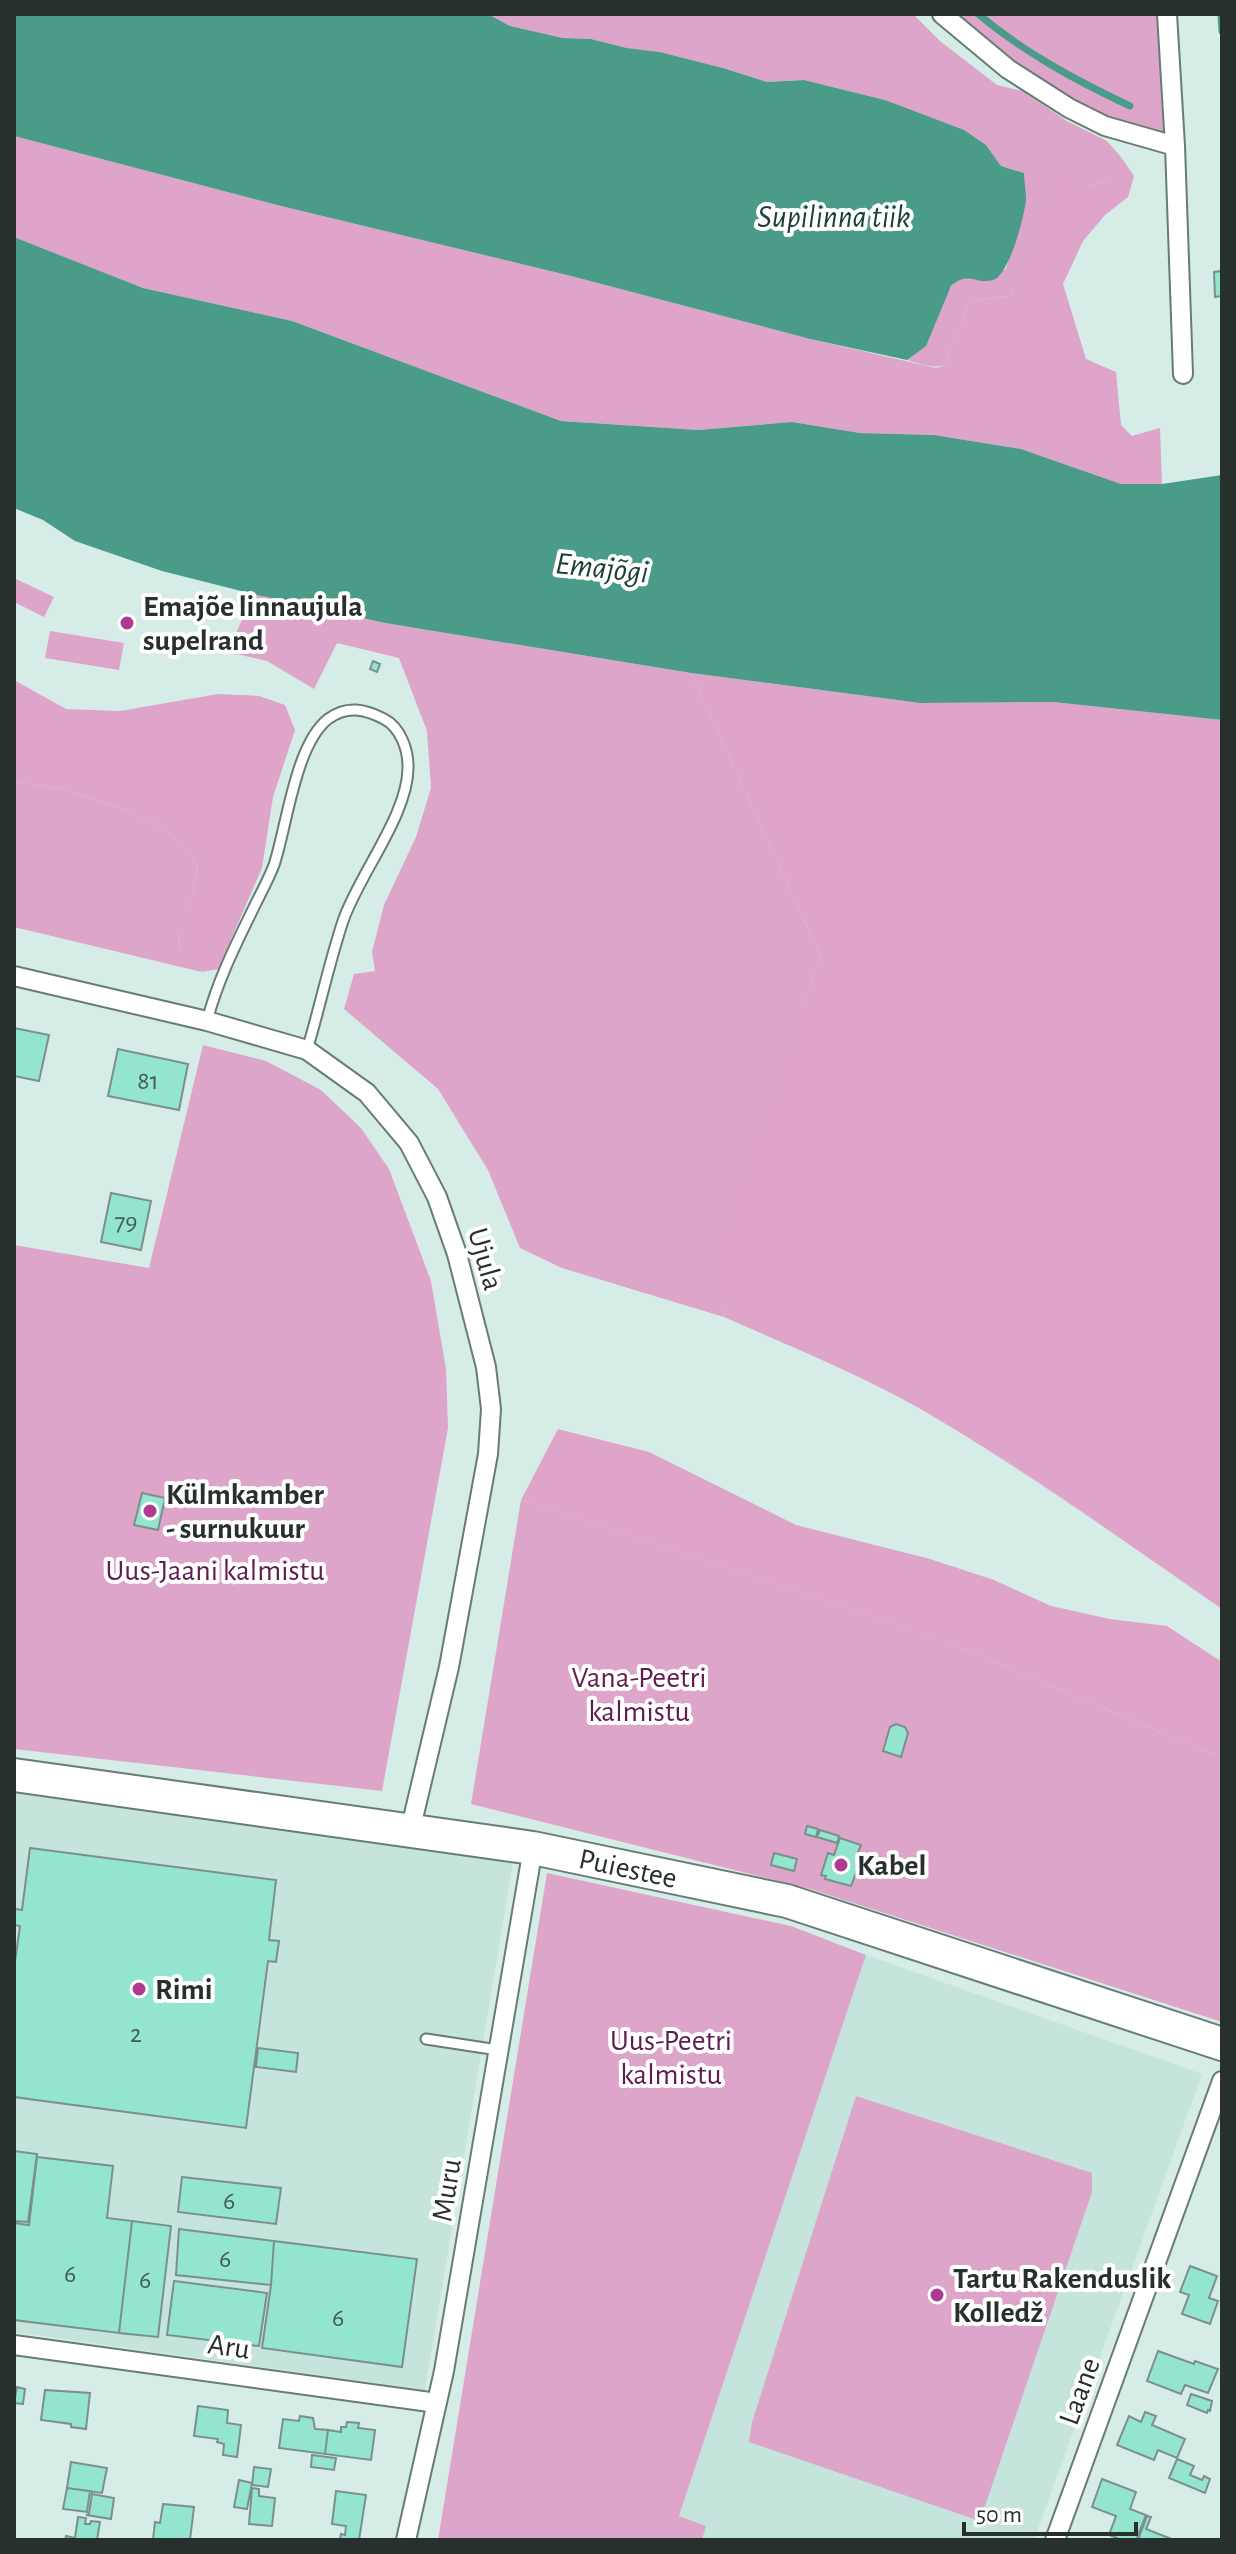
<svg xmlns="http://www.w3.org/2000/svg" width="1236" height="2554" font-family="'Alegreya Sans',sans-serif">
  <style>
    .built { fill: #c5e4db }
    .green { fill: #dda5ca }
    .forest { fill: #dea4ca }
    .water { fill: #4a9b88 }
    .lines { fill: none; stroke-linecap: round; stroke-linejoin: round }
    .stream { stroke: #4a9b88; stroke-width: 7 }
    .building { fill: #94e5d0; stroke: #7c908b; stroke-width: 2 }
    .service-casing { stroke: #687c76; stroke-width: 13 }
    .minor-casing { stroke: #687c76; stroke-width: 22 }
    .trunk-casing { stroke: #687c76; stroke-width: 36 }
    .service { stroke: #fff; stroke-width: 9 }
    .minor { stroke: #fff; stroke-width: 18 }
    .trunk { stroke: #fff; stroke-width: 32 }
    .poi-dot { fill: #af3a91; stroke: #fff; stroke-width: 3 }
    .labels { text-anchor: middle; stroke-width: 8; stroke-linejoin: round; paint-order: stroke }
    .number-label { font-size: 26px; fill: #425d56 }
    .poi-label { font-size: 30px; font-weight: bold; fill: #27302d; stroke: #fff; text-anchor: start }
    .street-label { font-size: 30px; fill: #27302d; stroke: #fff }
    .park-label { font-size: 30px; fill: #601c4e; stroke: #fff }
    .water-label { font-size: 32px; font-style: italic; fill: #1a4037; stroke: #fff }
  </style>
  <rect width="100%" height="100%" fill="#d6ece6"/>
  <path class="built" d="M 14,1784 L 513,1862 L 425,2390 L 14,2332 Z
    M 866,1955 L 1202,2074 L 1034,2540 L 702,2540 L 706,2526 L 679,2517 Z"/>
  <path class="green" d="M 488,14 L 913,14 L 940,41 L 997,85 L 1022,91 L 1067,121 L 1107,141 L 1121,157 L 1112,182 L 1090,185 L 1018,277 L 1011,296 L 976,300 L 968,305 L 945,365 C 931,369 921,364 907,360 C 936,342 939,292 958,280 C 966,275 974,281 982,279 C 990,277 999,272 1006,269 L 1011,250 L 1024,173 L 1001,166 L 986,145 L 885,100 L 804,80 L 767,82 L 723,68 L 660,52 L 627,48 L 591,39 L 563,38 L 510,26 Z
    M 942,14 L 1167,14 L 1175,146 L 1105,126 Z
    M 14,578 L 54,597 L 44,617 L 14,602 Z
    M 253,594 L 385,623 L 691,673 L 821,957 L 712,1256 L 724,1317 L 562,1268 L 520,1248 L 488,1170 L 438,1089 L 344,1009 L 354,974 L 375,971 L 372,952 L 384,905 L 416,837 L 431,788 L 427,731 L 399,658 L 337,643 L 314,689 L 267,661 L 228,652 Z
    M 50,631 L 124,643 L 119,670 L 45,658 Z
    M 14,782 L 65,789 L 130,812 L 162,827 L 191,853 L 198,868 L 192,894 L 178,934 L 180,949 L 187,959 L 202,972 L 14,927 Z
    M 203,1045 L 266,1061 L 321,1090 L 361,1128 L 389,1169 L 431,1281 L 446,1369 L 448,1428 L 382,1791 L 14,1749 L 14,1245 L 149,1268 Z
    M 521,1500 L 952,1644 L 1222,1758 L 1222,2022 L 810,1889 L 471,1804 Z
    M 547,1873 L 791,1926 L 866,1955 L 679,2516 L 706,2526 L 702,2540 L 438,2540 Z
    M 856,2096 L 1092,2173 L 1092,2192 L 984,2509 L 977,2520 L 749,2442 L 752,2422 Z"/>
  <path class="forest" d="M 14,136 L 277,205 L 571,276 L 810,339 L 936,368 L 945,365 L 968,305 L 976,300 L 1011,296 L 1037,221 L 1058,173 L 1090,185 L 1111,182 L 1121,157 L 1134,176 L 1128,197 L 1105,215 L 1083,241 L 1063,284 L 1086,359 L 1116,372 L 1121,425 L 1132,436 L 1160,428 L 1162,484 L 1121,484 L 1021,449 L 934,435 L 860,433 L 792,422 L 698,430 L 561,421 L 292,321 L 143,288 L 14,237 Z
    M 691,673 L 920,703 L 1053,702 L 1222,720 L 1222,1609 C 1122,1540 1023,1468 917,1407 C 855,1372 789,1346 724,1317 L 711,1256 L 821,957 Z
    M 14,680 L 66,709 L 120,711 L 218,694 L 259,696 L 285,705 L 295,730 L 273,797 L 262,868 L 218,969 L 202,972 L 186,959 L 180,949 L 178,933 L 192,894 L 198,868 L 191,853 L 162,827 L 130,812 L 65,789 L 14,782 Z
    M 558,1429 L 649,1452 L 796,1525 L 930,1559 L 994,1580 L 1051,1606 L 1110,1619 L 1167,1626 L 1222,1662 L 1222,1758 L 952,1644 L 521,1500 Z"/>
  <path class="water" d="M 14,14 L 488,14 L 510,26 L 563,38 L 591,39 L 627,48 L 660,52 L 723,68 L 767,82 L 804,80 L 885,100 L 964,130 L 986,145 L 1001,166 L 1024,173 C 1024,182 1026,191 1026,199 C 1025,215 1009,276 993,280 C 975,285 969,270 951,286 L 926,346 L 907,360 L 810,339 L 571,276 L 277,205 L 14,136 Z
    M 14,237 L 143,288 L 292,321 L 561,421 L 698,430 L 792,422 L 860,433 L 934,435 L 1021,449 L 1121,484 L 1162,484 L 1222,475 L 1222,720 L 1053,702 L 920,703 L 691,673 L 385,623 L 253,594 L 162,571 L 75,541 L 43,520 L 14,508 Z"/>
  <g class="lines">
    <path class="stream" d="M 978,14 C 1025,53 1075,80 1130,106
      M 1221,14 L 1222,31"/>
  </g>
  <path class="building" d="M 1222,271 L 1222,296 L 1215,297 L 1214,272 Z
    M 373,661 L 380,664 L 377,672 L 370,669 Z
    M 14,1028 L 49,1035 L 39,1081 L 14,1076 Z
    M 118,1049 L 188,1064 L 179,1110 L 108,1096 Z
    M 111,1193 L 151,1201 L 141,1250 L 101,1242 Z
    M 142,1493 L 165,1498 L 158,1530 L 134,1525 Z
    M 896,1724 L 905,1727 L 908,1733 L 901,1757 L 883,1751 L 890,1727 Z
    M 807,1826 L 818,1829 L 816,1837 L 805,1834 Z
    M 820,1830 L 839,1836 L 837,1843 L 817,1837 Z
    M 840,1838 L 861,1845 L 858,1852 L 863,1854 L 851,1886 L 825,1879 L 826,1876 L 821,1875 L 828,1853 L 834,1855 Z
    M 30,1848 L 276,1880 L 269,1940 L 279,1941 L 276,1962 L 268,1961 L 246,2128 L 14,2097 L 14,1969 L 20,1926 L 14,1925 L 14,1909 L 22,1910 Z
    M 774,1853 L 797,1859 L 794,1871 L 771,1865 Z
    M 258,2048 L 298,2053 L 296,2072 L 256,2067 Z
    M 14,2151 L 37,2154 L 28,2222 L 14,2221 Z
    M 37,2157 L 113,2166 L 107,2218 L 132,2221 L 119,2333 L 14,2320 L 14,2223 L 29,2225 Z
    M 182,2177 L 281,2188 L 276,2224 L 178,2212 Z
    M 132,2221 L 171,2226 L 158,2337 L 119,2333 Z
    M 179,2229 L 274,2241 L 271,2285 L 176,2275 Z
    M 274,2241 L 417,2259 L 402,2367 L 262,2348 L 271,2285 Z
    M 1190,2266 L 1217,2276 L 1209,2298 L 1218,2301 L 1210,2324 L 1182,2314 L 1189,2295 L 1180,2292 Z
    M 174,2281 L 267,2293 L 259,2346 L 167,2335 Z
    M 1158,2351 L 1194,2364 L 1195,2361 L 1218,2369 L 1208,2393 L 1185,2385 L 1181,2394 L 1147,2381 Z
    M 17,2387 L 25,2389 L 23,2404 L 14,2403 Z
    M 45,2390 L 90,2393 L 86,2429 L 71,2427 L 71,2424 L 41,2420 Z
    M 1191,2394 L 1212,2401 L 1210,2411 L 1208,2410 L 1207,2413 L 1187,2405 Z
    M 198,2406 L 228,2410 L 227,2423 L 241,2425 L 237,2457 L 223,2455 L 224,2444 L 217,2442 L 218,2439 L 194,2436 Z
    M 1145,2412 L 1156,2416 L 1152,2425 L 1185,2439 L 1177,2458 L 1158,2450 L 1154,2460 L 1117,2445 L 1129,2416 L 1141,2422 Z
    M 300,2416 L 313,2418 L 315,2429 L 328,2430 L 325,2454 L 279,2448 L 283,2419 L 299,2421 Z
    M 347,2422 L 359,2423 L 358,2428 L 375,2430 L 371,2460 L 325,2454 L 328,2430 L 341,2432 L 341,2427 L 346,2427 Z
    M 312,2455 L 336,2458 L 334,2470 L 311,2467 Z
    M 1177,2459 L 1194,2466 L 1190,2475 L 1202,2480 L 1204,2476 L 1210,2479 L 1205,2493 L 1169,2478 Z
    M 71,2462 L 107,2468 L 102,2493 L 67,2488 Z
    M 254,2467 L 271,2469 L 268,2487 L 252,2485 Z
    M 1102,2479 L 1136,2492 L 1130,2509 L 1146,2515 L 1136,2540 L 1122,2540 L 1109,2535 L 1116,2516 L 1092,2507 Z
    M 239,2480 L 252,2483 L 247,2509 L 234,2507 Z
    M 67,2488 L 90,2491 L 87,2512 L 63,2509 Z
    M 252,2488 L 259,2489 L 259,2496 L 275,2498 L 272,2526 L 249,2524 Z
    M 336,2491 L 366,2495 L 359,2540 L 340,2540 L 341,2534 L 345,2535 L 346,2526 L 332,2524 Z
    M 92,2494 L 114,2498 L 111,2519 L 86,2515 L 89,2514 Z
    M 163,2504 L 194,2507 L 190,2540 L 153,2540 L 155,2522 L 160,2523 Z
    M 1147,2516 L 1151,2517 L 1146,2529 L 1174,2540 L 1138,2540 Z
    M 78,2517 L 86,2518 L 85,2524 L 90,2524 L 91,2521 L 100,2522 L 97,2540 L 65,2540 L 66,2536 L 75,2538 Z"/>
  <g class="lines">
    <defs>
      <path id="service" d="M 207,1021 C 218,979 237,942 256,903 C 262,891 269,878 274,865 C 287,826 295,745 328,719 C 347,705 365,709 384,719 C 400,727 408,749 408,766 C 409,814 359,874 343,921 C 329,963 320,1007 307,1050
        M 426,2039 L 498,2050"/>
      <path id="minor" d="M 942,14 L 1008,69 L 1069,108 L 1105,126 L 1175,146
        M 1167,14 L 1175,146 L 1183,374
        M 14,976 L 207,1021 L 307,1050 L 367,1093 L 409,1143 L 437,1197 L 457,1254 L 486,1367 L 491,1409 L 488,1454 L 449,1667 L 410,1831
        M 14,2345 L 437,2403
        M 406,2540 L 444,2371 L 533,1848
        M 1055,2540 L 1222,2081"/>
      <path id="trunk" d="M 14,1775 L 533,1848 L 787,1901 L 1222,2044"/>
    </defs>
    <use href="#service" class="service-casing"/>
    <use href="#minor" class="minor-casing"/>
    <use href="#trunk" class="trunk-casing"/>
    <use href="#service" class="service"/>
    <use href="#minor" class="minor"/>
    <use href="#trunk" class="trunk"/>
  </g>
  <g class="poi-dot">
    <circle cx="127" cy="623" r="8"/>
    <circle cx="150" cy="1511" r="8"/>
    <circle cx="841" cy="1865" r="8"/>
    <circle cx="139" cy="1989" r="8"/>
    <circle cx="937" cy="2295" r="8"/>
  </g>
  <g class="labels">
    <g class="number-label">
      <text x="148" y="1089">81</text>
      <text x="126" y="1230">79</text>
      <text x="136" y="2042">2</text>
      <text x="229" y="2209">6</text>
      <text x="225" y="2267">6</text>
      <text x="70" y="2282">6</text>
      <text x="145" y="2288">6</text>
      <text x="338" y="2326">6</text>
    </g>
    <g class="poi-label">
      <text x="143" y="616">Emajõe linnaujula<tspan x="143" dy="34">supelrand</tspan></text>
      <text x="166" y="1504">Külmkamber<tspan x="166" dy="34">- surnukuur</tspan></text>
      <text x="857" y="1875">Kabel</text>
      <text x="155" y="1999">Rimi</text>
      <text x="953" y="2288">Tartu Rakenduslik<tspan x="953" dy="34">Kolledž</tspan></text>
    </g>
    <g class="street-label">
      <text transform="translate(486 1259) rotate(74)" y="10">Ujula</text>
      <text transform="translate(628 1868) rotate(12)" y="10">Puiestee</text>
      <text transform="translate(446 2190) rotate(-81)" y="10">Muru</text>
      <text transform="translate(229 2346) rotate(8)" y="10">Aru</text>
      <text transform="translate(1079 2391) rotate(-70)" y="10">Laane</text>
    </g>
    <g class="park-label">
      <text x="215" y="1580">Uus-Jaani kalmistu</text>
      <text x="639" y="1687">Vana-Peetri<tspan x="639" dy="34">kalmistu</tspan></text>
      <text x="671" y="2050">Uus-Peetri<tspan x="671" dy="34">kalmistu</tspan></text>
    </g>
    <g class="water-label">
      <text x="834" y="227">Supilinna tiik</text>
      <text transform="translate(602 567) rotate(6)" y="11">Emajõgi</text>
    </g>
  </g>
  <rect width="1236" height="2554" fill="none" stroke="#27302d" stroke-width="32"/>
  <path d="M964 2522v12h172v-12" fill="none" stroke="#27302d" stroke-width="4"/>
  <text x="976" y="2522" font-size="24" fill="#27302d" stroke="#ffffff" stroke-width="6" paint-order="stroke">50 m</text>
</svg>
